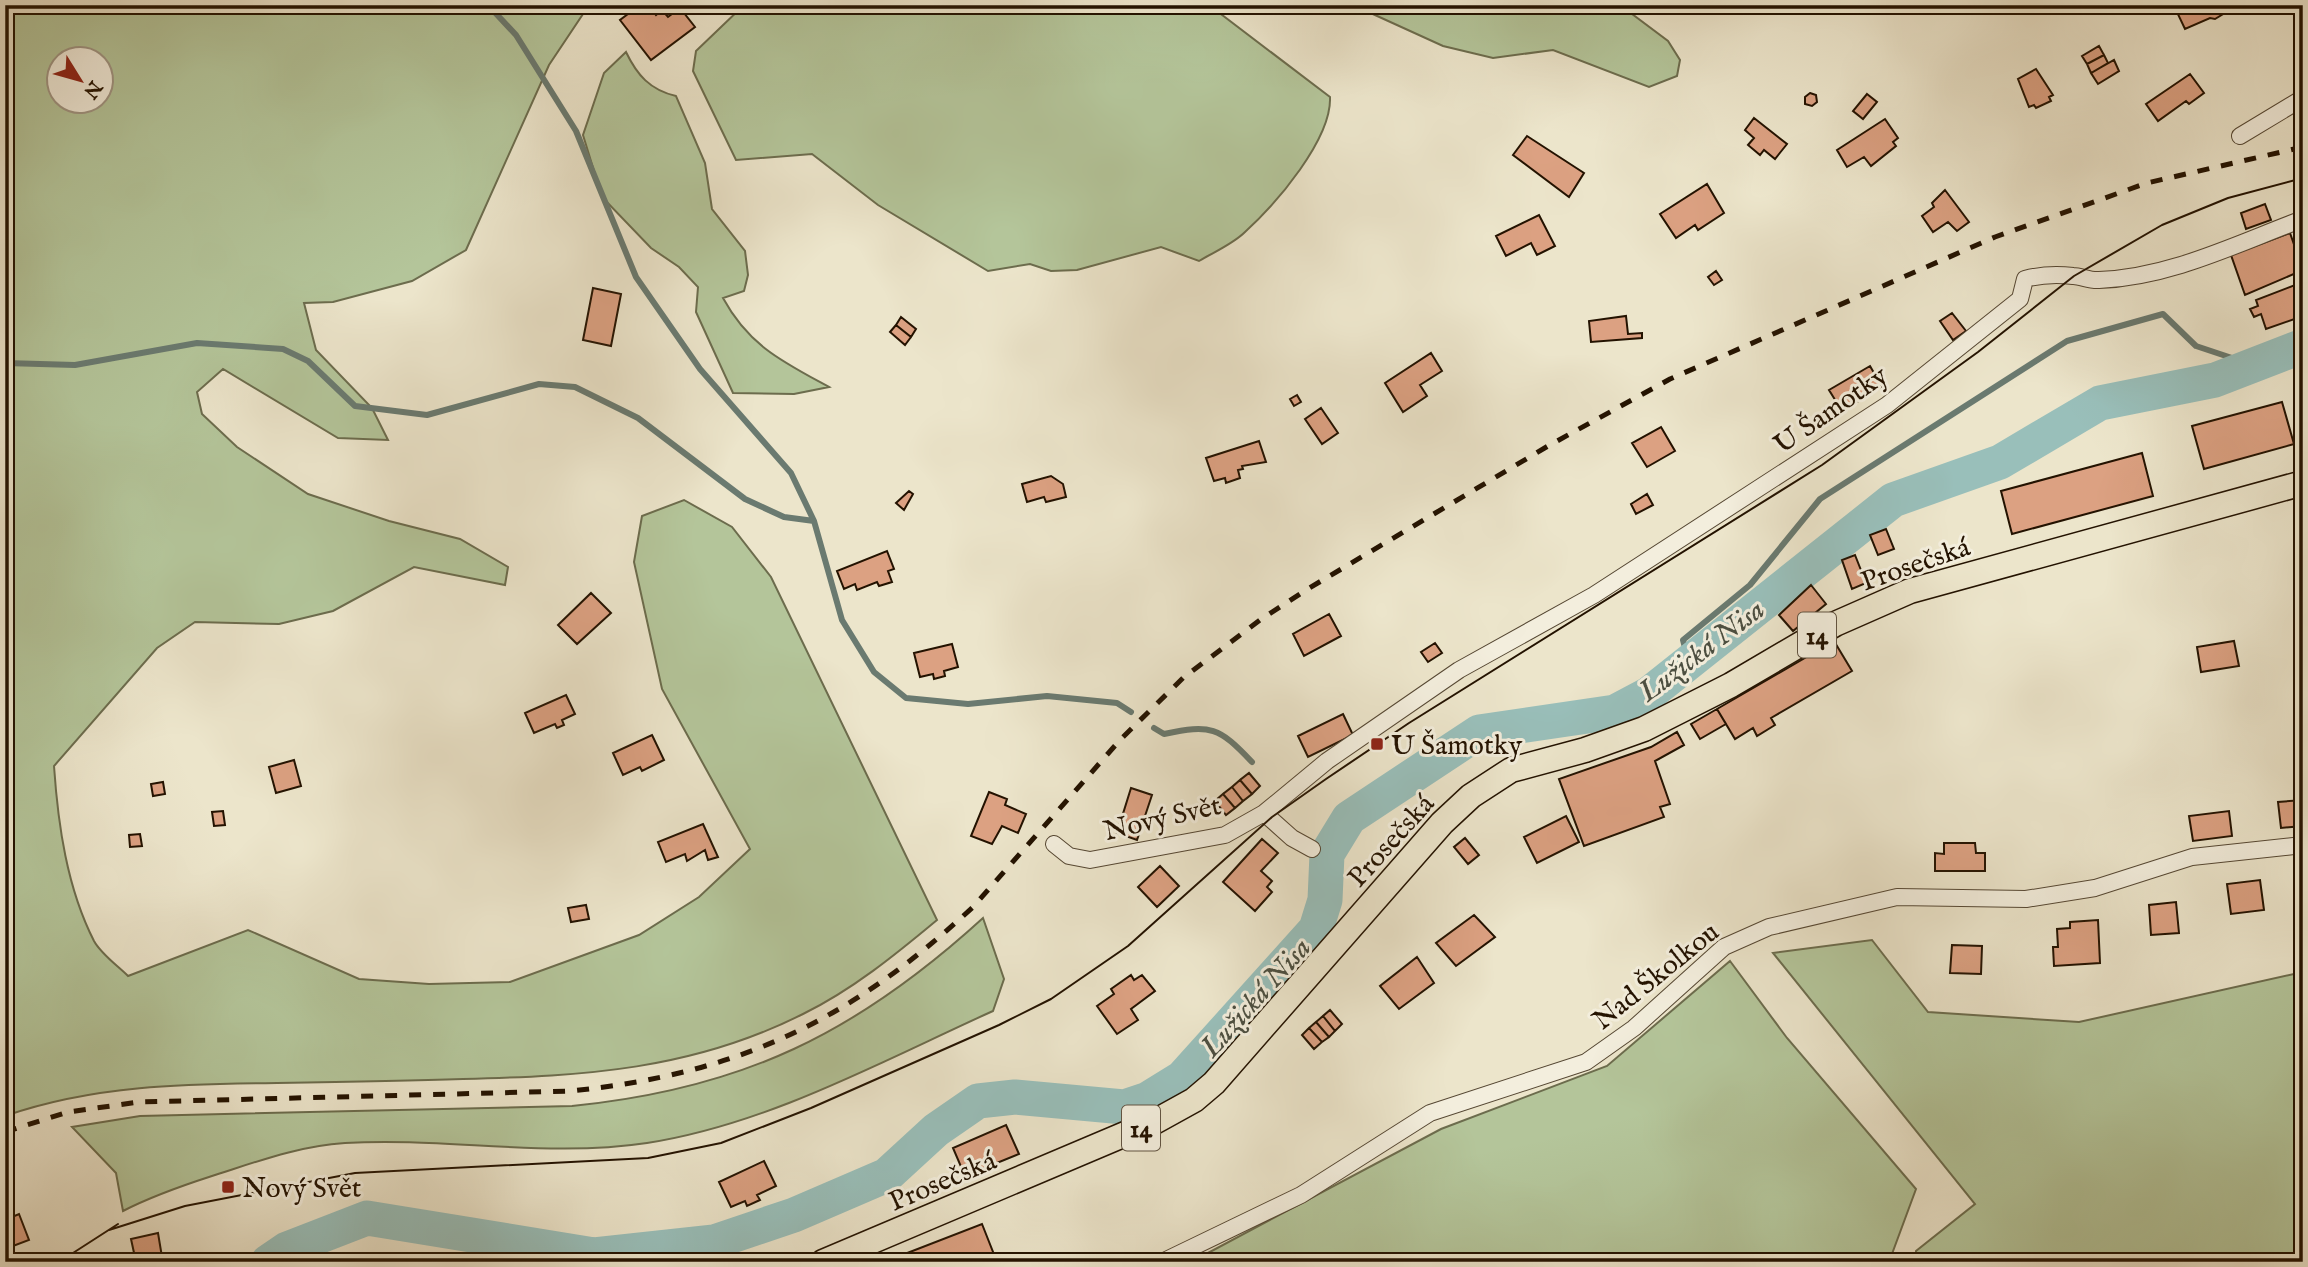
<svg xmlns="http://www.w3.org/2000/svg" width="2308" height="1267" font-family="'IM FELL English',serif">
  <style>
    .green { fill: #b4c59a; stroke: #6c6c4d; stroke-width: 2; fill-rule: evenodd }
    .lines { fill: none; stroke-linecap: round; stroke-linejoin: round }
    .stream { stroke: #6a7a70; stroke-width: 6 }
    .river { stroke: #99bfba; stroke-width: 35 }
    .building { fill: #dca182; stroke: #231200; stroke-width: 2 }
    .street-casing { stroke: #554733; stroke-width: 18 }
    .primary-casing { stroke: #231200; stroke-width: 27 }
    .street { stroke: #f3eedd; stroke-width: 16 }
    .primary { stroke: #ece5cb; stroke-width: 24 }
    .tram { stroke: #231200; stroke-width: 2 }
    .rail { stroke: #231200; stroke-width: 5; stroke-dasharray: 12 12; stroke-linecap: butt }
    .poi-dot { fill: #8f2418; stroke: #f3eedd; stroke-width: 2.5 }
    .labels { text-anchor: middle; stroke-width: 6; stroke-linejoin: round; paint-order: stroke }
    .shield { fill: #f3eedd; stroke: #615442; stroke-width: 2 }
    .shield-label { font-size: 26px; font-weight: bold; fill: #231200 }
    .street-label { font-size: 28px; fill: #231200; stroke: #f3eedd }
    .poi-label { font-size: 28px; fill: #231200; stroke: #f3eedd; text-anchor: start }
    .water-label { font-size: 30px; font-style: italic; fill: #4c4f41; stroke: #f3eedd }
  </style>
  <rect width="100%" height="100%" fill="#ece5cb"/>
  <filter id="stains"><feTurbulence type="fractalNoise" baseFrequency=".00286" numOctaves="4"/><feColorMatrix values="0 0 0 0 .2 0 0 0 0 .09 0 0 0 0 .02 0 0 0 .5 -.17"/></filter>
  <radialGradient id="worn" r=".72"><stop offset=".6" stop-color="#630" stop-opacity="0"/><stop offset="1" stop-color="#630" stop-opacity=".3"/></radialGradient>
  <path class="green" d="M 5,5 L 589,5 L 549,65 L 466,250 L 412,281 L 333,302 L 304,303 L 316,350 L 372,408 L 388,440 L 338,438 L 223,369 L 197,392 L 202,414 L 237,447 L 308,494 L 389,521 L 460,539 L 508,567 L 505,585 L 414,567 L 333,611 L 279,624 L 195,622 L 157,648 L 54,766 C 58,825 67,888 94,941 C 101,954 118,966 128,976 L 248,930 L 359,979 L 429,984 L 510,982 L 639,935 L 699,897 L 750,849 L 662,689 L 634,562 L 642,516 L 684,500 L 732,527 L 771,577 L 937,920 C 895,955 852,990 803,1014 C 692,1070 584,1076 463,1079 C 401,1081 339,1082 277,1083 C 184,1084 94,1085 5,1116 ZM 60,60 L 102,60 L 102,102 L 60,102 Z
    M 744,5 L 1209,5 L 1330,97 C 1332,139 1276,204 1245,232 C 1233,244 1214,252 1199,261 L 1161,247 L 1077,270 L 1051,271 L 1030,264 L 988,271 L 878,205 L 812,154 L 736,160 L 693,71 L 696,51 Z
    M 1353,5 L 1620,5 L 1668,41 L 1680,60 L 1677,76 L 1649,87 L 1553,50 L 1493,58 L 1443,46 Z
    M 626,52 C 637,75 650,90 676,96 L 705,163 L 712,209 L 745,251 L 748,275 L 744,291 L 723,298 C 749,346 783,362 829,387 L 794,394 L 733,393 L 696,312 L 698,287 L 679,267 L 651,248 L 602,197 L 583,135 L 604,73 Z
    M 983,918 L 1004,979 L 993,1011 C 882,1061 769,1124 647,1143 C 548,1158 445,1137 345,1143 C 298,1146 256,1162 212,1176 C 181,1186 152,1196 123,1211 L 116,1173 L 72,1127 L 140,1116 L 572,1106 C 743,1089 857,1033 983,918 Z
    M 1872,940 L 1928,1012 L 2079,1022 L 2303,972 L 2303,1262 L 1916,1262 L 1916,1251 L 1975,1204 L 1773,953 Z
    M 1730,961 L 1787,1038 L 1916,1189 L 1889,1262 L 1191,1262 L 1441,1129 L 1607,1066 Z"/>
  <g class="lines">
    <path class="stream" d="M 488,5 L 516,35 L 576,131 L 636,277 L 700,369 L 791,473 L 814,521
      M 5,363 L 75,365 L 197,343 L 283,349 L 308,361 L 355,406 L 427,415 L 539,384 L 575,387 L 638,418 L 745,499 L 784,517 L 814,521 L 842,620 L 874,672 L 906,698 L 968,704 L 1047,696 L 1117,703 L 1131,712
      M 1689,663 L 1683,640 L 1750,585 L 1820,499 L 2067,341 L 2163,314 L 2196,346 L 2250,364
      M 1154,728 L 1164,734 C 1211,724 1219,727 1252,762"/>
    <path class="river" d="M 268,1262 L 287,1249 L 367,1218 L 594,1255 L 714,1242 L 794,1215 L 887,1175 L 936,1130 L 978,1101 L 1015,1097 L 1124,1107 L 1148,1099 L 1182,1078 L 1316,929 L 1325,900 L 1327,854 L 1349,818 L 1479,732 L 1615,712 L 1649,694 L 1893,500 L 2000,462 L 2100,403 L 2215,380 L 2303,346"/>
  </g>
  <path class="building" d="M 640,5 L 648,5 L 656,15 L 662,10 L 668,17 L 680,8 L 695,27 L 651,60 L 620,20 Z
    M 2180,5 L 2238,5 L 2215,19 L 2210,18 L 2185,29 L 2175,8 Z
    M 2099,46 L 2104,55 L 2087,64 L 2082,56 Z
    M 2104,55 L 2108,63 L 2091,73 L 2087,64 Z
    M 2114,60 L 2119,71 L 2098,84 L 2091,73 Z
    M 2036,69 L 2053,95 L 2049,97 L 2051,101 L 2036,108 L 2034,105 L 2029,107 L 2018,79 Z
    M 2190,74 L 2204,93 L 2189,104 L 2186,101 L 2158,121 L 2146,104 Z
    M 1810,93 L 1816,95 L 1817,102 L 1812,106 L 1805,104 L 1805,97 Z
    M 1867,94 L 1877,102 L 1863,119 L 1853,111 Z
    M 1754,118 L 1787,144 L 1775,159 L 1764,150 L 1760,155 L 1748,145 L 1754,138 L 1745,130 Z
    M 1885,119 L 1898,138 L 1893,142 L 1896,146 L 1871,166 L 1864,157 L 1847,167 L 1837,150 Z
    M 1527,136 L 1584,173 L 1569,197 L 1513,155 Z
    M 1707,184 L 1724,213 L 1698,230 L 1695,225 L 1676,238 L 1660,214 Z
    M 1945,190 L 1969,222 L 1957,231 L 1948,222 L 1933,232 L 1922,216 L 1934,207 L 1932,203 Z
    M 2265,204 L 2271,220 L 2246,229 L 2241,213 Z
    M 1539,215 L 1555,246 L 1537,255 L 1531,243 L 1506,256 L 1496,236 Z
    M 2290,233 L 2303,270 L 2245,295 L 2231,255 Z
    M 1716,271 L 1722,280 L 1714,285 L 1708,277 Z
    M 2303,282 L 2303,316 L 2266,329 L 2261,314 L 2254,317 L 2250,309 L 2258,306 L 2256,300 Z
    M 593,288 L 621,294 L 611,346 L 583,340 Z
    M 1952,313 L 1966,331 L 1953,340 L 1940,321 Z
    M 1626,316 L 1628,334 L 1642,333 L 1642,338 L 1591,342 L 1589,321 Z
    M 901,317 L 916,329 L 911,337 L 896,325 Z
    M 896,325 L 911,337 L 905,345 L 890,332 Z
    M 1431,353 L 1442,371 L 1420,385 L 1427,396 L 1403,412 L 1385,383 Z
    M 1870,366 L 1882,387 L 1842,411 L 1829,390 Z
    M 1297,395 L 1301,402 L 1294,406 L 1290,399 Z
    M 2282,402 L 2294,444 L 2204,469 L 2192,426 Z
    M 1321,408 L 1338,433 L 1322,444 L 1305,419 Z
    M 1661,427 L 1675,451 L 1647,467 L 1632,443 Z
    M 1259,441 L 1266,462 L 1242,466 L 1243,469 L 1238,470 L 1240,478 L 1226,483 L 1225,478 L 1214,481 L 1206,458 Z
    M 2142,453 L 2153,496 L 2012,534 L 2001,491 Z
    M 1051,476 L 1063,484 L 1066,497 L 1046,502 L 1044,497 L 1027,502 L 1022,484 Z
    M 909,491 L 913,494 L 904,510 L 896,503 Z
    M 1647,494 L 1653,505 L 1636,514 L 1631,504 Z
    M 1886,529 L 1894,549 L 1878,555 L 1870,535 Z
    M 887,551 L 894,569 L 888,571 L 892,582 L 879,586 L 877,582 L 857,590 L 855,584 L 844,589 L 837,571 Z
    M 1855,555 L 1866,583 L 1852,589 L 1842,560 Z
    M 1811,585 L 1826,604 L 1793,631 L 1779,615 Z
    M 591,593 L 611,613 L 577,644 L 558,625 Z
    M 1329,614 L 1341,636 L 1304,656 L 1293,634 Z
    M 1834,641 L 1852,671 L 1771,718 L 1775,725 L 1757,736 L 1753,728 L 1735,739 L 1717,709 Z
    M 2234,641 L 2239,666 L 2201,672 L 2197,647 Z
    M 1435,643 L 1442,653 L 1428,662 L 1421,652 Z
    M 952,644 L 958,667 L 944,671 L 945,676 L 934,679 L 933,674 L 920,677 L 914,653 Z
    M 566,695 L 575,714 L 562,720 L 564,725 L 557,728 L 555,724 L 534,733 L 525,713 Z
    M 1717,709 L 1726,724 L 1700,739 L 1691,724 Z
    M 1343,714 L 1353,735 L 1308,757 L 1298,736 Z
    M 1677,732 L 1684,745 L 1655,761 L 1670,804 L 1660,807 L 1664,817 L 1584,846 L 1559,779 L 1651,747 Z
    M 652,735 L 664,760 L 642,771 L 640,767 L 623,775 L 613,753 Z
    M 294,760 L 301,786 L 276,793 L 269,767 Z
    M 1249,773 L 1260,786 L 1252,794 L 1240,780 Z
    M 1240,780 L 1252,794 L 1243,801 L 1232,787 Z
    M 163,782 L 165,794 L 153,796 L 151,784 Z
    M 1232,787 L 1243,801 L 1235,808 L 1223,794 Z
    M 1131,788 L 1152,795 L 1137,840 L 1117,833 Z
    M 989,792 L 1007,799 L 1005,805 L 1026,814 L 1018,833 L 1002,826 L 992,844 L 971,836 Z
    M 1223,794 L 1235,808 L 1226,815 L 1215,801 Z
    M 2303,800 L 2303,826 L 2281,828 L 2278,802 Z
    M 223,811 L 225,825 L 214,826 L 212,812 Z
    M 2229,811 L 2232,836 L 2193,841 L 2189,816 Z
    M 1566,816 L 1579,842 L 1537,863 L 1524,837 Z
    M 703,824 L 718,857 L 708,860 L 705,850 L 687,861 L 685,854 L 666,862 L 658,842 Z
    M 140,834 L 142,846 L 130,847 L 129,835 Z
    M 1465,838 L 1479,855 L 1468,864 L 1454,847 Z
    M 1262,839 L 1278,853 L 1261,871 L 1272,881 L 1267,887 L 1272,892 L 1255,911 L 1223,882 Z
    M 1944,843 L 1975,843 L 1976,853 L 1985,853 L 1985,871 L 1935,871 L 1935,853 L 1944,854 Z
    M 1160,866 L 1179,886 L 1157,907 L 1138,887 Z
    M 2260,880 L 2264,910 L 2231,914 L 2227,884 Z
    M 2176,902 L 2179,933 L 2151,935 L 2149,905 Z
    M 586,905 L 589,919 L 571,922 L 568,908 Z
    M 1474,915 L 1495,937 L 1456,966 L 1436,943 Z
    M 2098,920 L 2100,963 L 2054,966 L 2053,947 L 2058,947 L 2057,929 L 2070,928 L 2070,922 Z
    M 1952,945 L 1982,946 L 1981,974 L 1950,973 Z
    M 1417,957 L 1434,983 L 1399,1009 L 1380,986 Z
    M 1131,975 L 1134,980 L 1142,975 L 1155,991 L 1131,1009 L 1138,1020 L 1117,1034 L 1097,1006 L 1114,994 L 1111,989 Z
    M 1330,1010 L 1342,1024 L 1335,1031 L 1323,1016 Z
    M 1323,1016 L 1335,1031 L 1329,1037 L 1316,1022 Z
    M 1316,1022 L 1329,1037 L 1322,1042 L 1309,1028 Z
    M 1309,1028 L 1322,1042 L 1314,1049 L 1302,1035 Z
    M 1006,1125 L 1019,1154 L 965,1176 L 953,1148 Z
    M 764,1161 L 776,1186 L 757,1195 L 760,1200 L 747,1206 L 745,1201 L 731,1207 L 719,1182 Z
    M 19,1214 L 29,1240 L 5,1249 L 5,1220 Z
    M 982,1224 L 995,1257 L 983,1262 L 884,1262 Z
    M 158,1233 L 162,1257 L 136,1262 L 131,1239 Z"/>
  <g class="lines">
    <defs>
      <path id="street" d="M 2240,136 L 2303,98
        M 1264,813 L 1292,838 L 1312,849
        M 1054,844 L 1069,856 L 1090,860 L 1225,835 L 1264,813 L 1327,761 L 1459,670 L 1594,595 L 1887,405 L 2020,299 L 2025,279 C 2040,275 2056,274 2073,276 C 2081,276 2090,281 2099,280 C 2171,277 2236,244 2303,219
        M 1162,1262 L 1301,1195 L 1430,1113 L 1586,1062 L 1634,1028 L 1724,947 L 1769,927 L 1897,897 L 2026,899 L 2095,888 L 2192,857 L 2303,845"/>
      <path id="primary" d="M 823,1262 L 1156,1121 L 1194,1100 L 1214,1083 L 1442,823 L 1471,796 L 1511,770 L 1585,750 L 1644,729 L 1731,685 L 1835,624 L 1910,591 L 2303,483"/>
    </defs>
    <use href="#street" class="street-casing"/>
    <use href="#primary" class="primary-casing"/>
    <use href="#street" class="street"/>
    <use href="#primary" class="primary"/>
    <path class="tram" d="M 109,1230 L 185,1206 L 355,1173 L 648,1158 L 721,1143 L 811,1108 L 999,1025 L 1051,999 L 1128,946 L 1272,817 L 1326,779 L 1409,723 L 1822,465 L 1978,352 L 2074,276 L 2162,225 L 2228,198 L 2303,178
      M 59,1262 L 118,1224"/>
    <path class="rail" d="M 5,1132 L 68,1112 L 139,1102 L 571,1091 C 738,1074 850,1021 973,907 L 1120,740 L 1183,678 L 1260,620 L 1306,590 L 1548,446 L 1670,379 L 1995,237 L 2147,183 L 2303,147"/>
  </g>
  <g class="poi-dot">
    <rect x="1370" y="737" width="14" height="14" rx="3.5"/>
    <rect x="221" y="1180" width="14" height="14" rx="3.5"/>
  </g>
  <g class="labels">
    <g class="shield">
      <rect x="1798" y="612.5" width="38" height="45" rx="5"/>
      <rect x="1122" y="1105.5" width="38" height="45" rx="5"/>
    </g>
    <g class="shield-label">
      <text x="1817" y="644">14</text>
      <text x="1141" y="1137">14</text>
    </g>
    <g class="street-label">
      <text transform="translate(1830 409) rotate(-35)" y="10">U Šamotky</text>
      <text transform="translate(1915 563) rotate(-19)" y="10">Prosečská</text>
      <text transform="translate(1162 817) rotate(-13)" y="10">Nový Svět</text>
      <text transform="translate(1390 840) rotate(-48)" y="10">Prosečská</text>
      <text transform="translate(1655 975) rotate(-39)" y="10">Nad Školkou</text>
      <text transform="translate(942 1180) rotate(-23)" y="10">Prosečská</text>
    </g>
    <g class="poi-label">
      <text x="1391" y="754">U Šamotky</text>
      <text x="242" y="1197">Nový Svět</text>
    </g>
    <g class="water-label">
      <text transform="translate(1701 650) rotate(-37)" y="10">Lužická Nisa</text>
      <text transform="translate(1255 997) rotate(-48)" y="10">Lužická Nisa</text>
    </g>
  </g>
  <rect width="2308" height="1267" fill="none" stroke="#ece5cb" stroke-width="28"/>
  <rect x="7" y="7" width="2294" height="1253" fill="none" stroke="#231200" stroke-width="3.5"/>
  <rect x="14" y="14" width="2280" height="1239" fill="none" stroke="#231200" stroke-width="2"/>
  <g transform="translate(80 80) rotate(127)"><circle r="33" fill="#f3eedd" stroke="#a09685" stroke-width="2"/>
  <path d="M0-5L12 26L0 18L-12 26Z" fill="#8f2418"/>
  <text y="-10" font-size="19" font-weight="bold" text-anchor="middle" fill="#231200">N</text>
  </g>
  <rect width="100%" height="100%" filter="url(#stains)"/>
  <rect width="100%" height="100%" fill="url(#worn)"/>
</svg>
